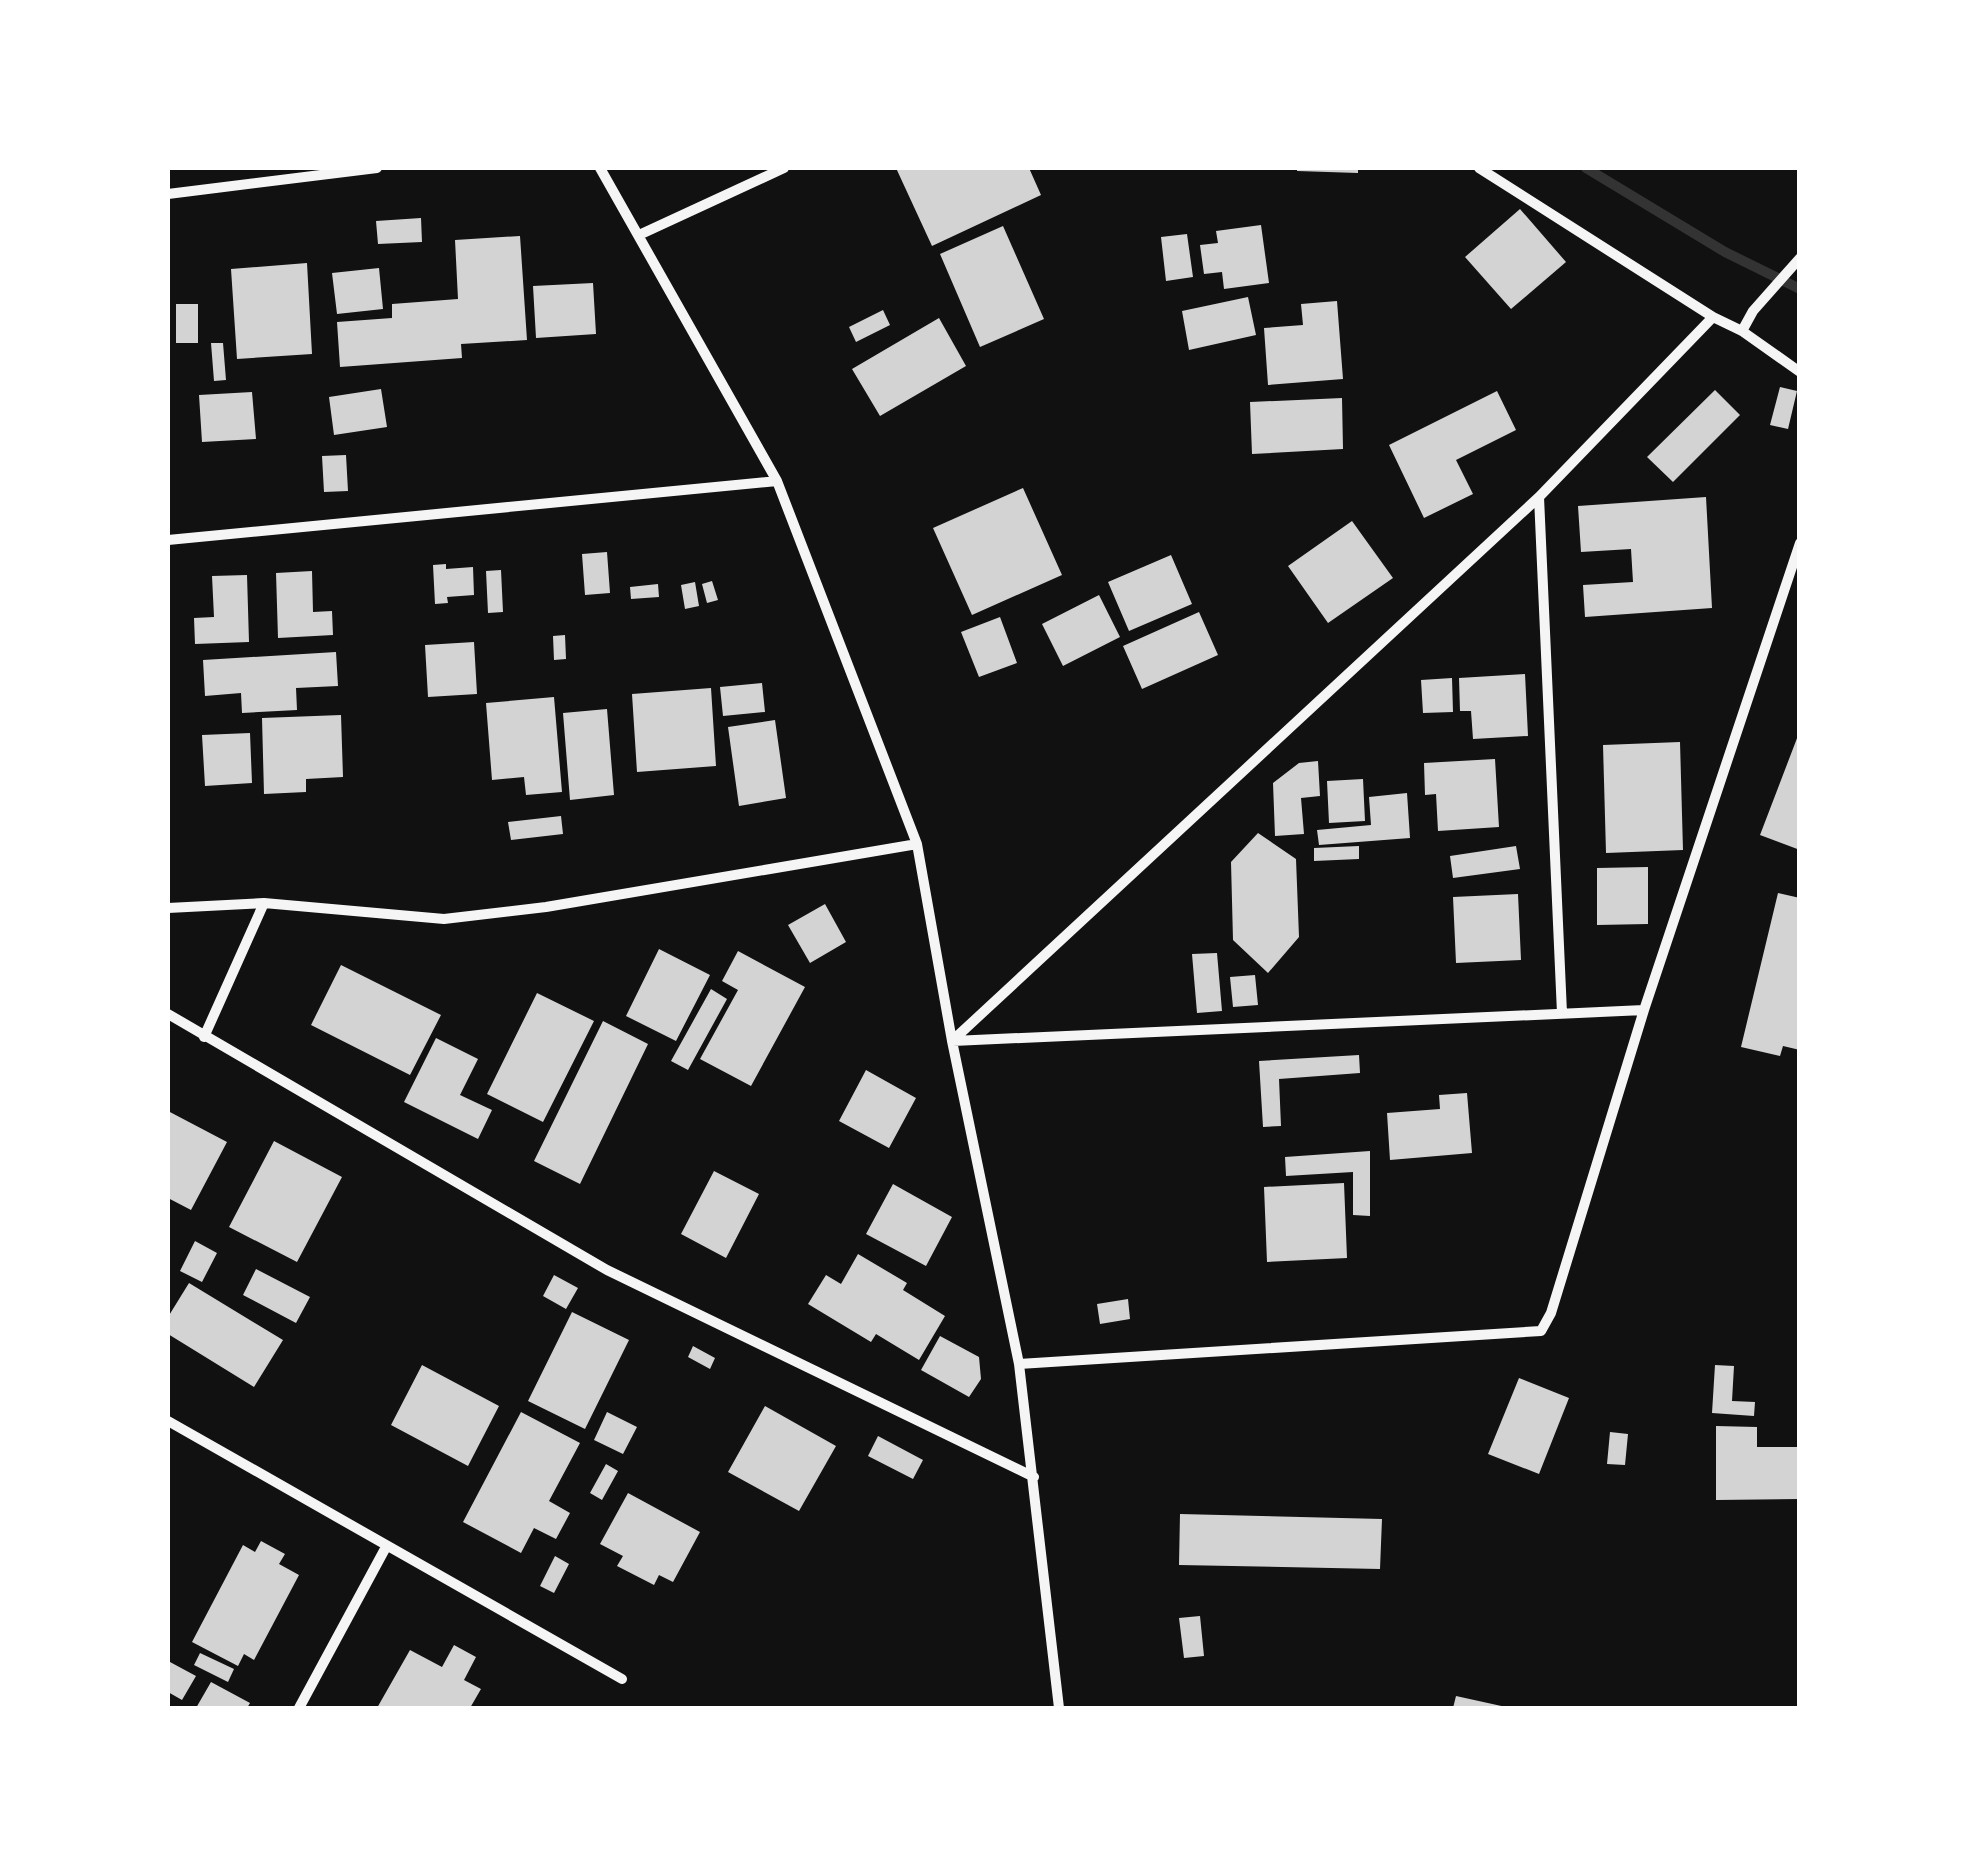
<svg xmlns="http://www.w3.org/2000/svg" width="1967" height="1876" font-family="Poppins,sans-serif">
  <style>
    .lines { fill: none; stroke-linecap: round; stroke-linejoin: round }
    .stream { stroke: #333; stroke-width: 10 }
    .building { fill: #d3d3d3 }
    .minor { stroke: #f5f5f5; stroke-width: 10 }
  </style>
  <rect width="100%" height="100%" fill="#111"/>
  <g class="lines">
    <path class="stream" d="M 1586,168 L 1725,252 L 1800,289"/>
  </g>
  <path class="building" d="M 896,168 L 1029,168 L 1041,195 L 932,246 Z
    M 1297,168 L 1358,168 L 1358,173 L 1297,171 Z
    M 1520,209 L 1566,262 L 1511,309 L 1465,257 Z
    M 421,218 L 422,242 L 378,244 L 376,221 Z
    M 1261,225 L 1269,283 L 1224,289 L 1222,272 L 1204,274 L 1200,245 L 1218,243 L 1216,231 Z
    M 1003,226 L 1044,319 L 980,347 L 940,254 Z
    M 1187,234 L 1193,277 L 1166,281 L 1161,237 Z
    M 520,236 L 527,340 L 461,344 L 462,358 L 340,367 L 337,322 L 392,318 L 392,304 L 458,299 L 455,240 Z
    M 307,263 L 312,354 L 237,359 L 231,269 Z
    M 379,268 L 383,309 L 337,314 L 332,273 Z
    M 593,283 L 596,334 L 536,338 L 533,286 Z
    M 1248,297 L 1256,335 L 1189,350 L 1182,311 Z
    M 1337,301 L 1343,379 L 1268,385 L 1264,328 L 1303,325 L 1301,304 Z
    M 176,304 L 198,304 L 198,343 L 176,343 Z
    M 883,310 L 890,325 L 856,342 L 849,327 Z
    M 939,318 L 966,366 L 880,416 L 852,369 Z
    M 211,343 L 223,343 L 226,380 L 214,381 Z
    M 1780,387 L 1797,391 L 1788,429 L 1770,425 Z
    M 381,389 L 387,427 L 334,435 L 329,397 Z
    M 1715,390 L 1740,415 L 1673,482 L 1647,457 Z
    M 1497,391 L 1516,430 L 1456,460 L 1473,494 L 1424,518 L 1389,445 Z
    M 252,392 L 256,439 L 202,442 L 199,395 Z
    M 1342,398 L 1343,449 L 1252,454 L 1250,402 Z
    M 346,455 L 348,491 L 324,492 L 322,456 Z
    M 1023,488 L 1062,575 L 972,615 L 933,528 Z
    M 1706,497 L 1712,608 L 1585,617 L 1583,585 L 1633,582 L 1631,549 L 1581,552 L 1578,506 Z
    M 1352,521 L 1393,578 L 1328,623 L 1288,566 Z
    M 607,552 L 610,593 L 585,595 L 582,554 Z
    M 1171,555 L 1192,604 L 1129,631 L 1108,582 Z
    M 446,564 L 446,569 L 473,567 L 474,595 L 447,597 L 448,603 L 435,604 L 433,565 Z
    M 501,570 L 503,612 L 488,613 L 486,571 Z
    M 312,571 L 313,612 L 332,611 L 333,635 L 278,638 L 276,573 Z
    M 247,575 L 249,642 L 195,644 L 194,618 L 214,617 L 212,576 Z
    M 712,581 L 718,600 L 707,603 L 702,584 Z
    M 695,582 L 699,606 L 685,609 L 681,585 Z
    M 658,584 L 659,597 L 631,599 L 630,587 Z
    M 1099,595 L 1120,637 L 1063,666 L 1042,624 Z
    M 1199,612 L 1218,655 L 1142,689 L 1123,646 Z
    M 1000,617 L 1017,663 L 979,677 L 961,632 Z
    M 565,635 L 566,659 L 554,660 L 553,636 Z
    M 474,642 L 477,694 L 428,697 L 425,645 Z
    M 336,652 L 338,686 L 296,688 L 297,710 L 242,713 L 241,693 L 205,696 L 203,660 Z
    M 1525,674 L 1528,736 L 1473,739 L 1471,711 L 1460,711 L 1459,678 Z
    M 1452,678 L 1453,712 L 1423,713 L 1421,680 Z
    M 762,683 L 765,712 L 723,716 L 720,687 Z
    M 711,688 L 716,766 L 637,772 L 632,694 Z
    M 554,697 L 562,792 L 526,795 L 524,777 L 492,780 L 486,703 Z
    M 607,709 L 614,795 L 570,800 L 563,713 Z
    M 341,715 L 343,777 L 306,779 L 306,792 L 264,794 L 262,718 Z
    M 775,720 L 786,798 L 739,806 L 728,727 Z
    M 250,733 L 252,783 L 205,786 L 202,735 Z
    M 1799,733 L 1800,733 L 1800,850 L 1760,835 Z
    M 1680,742 L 1683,850 L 1606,853 L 1603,745 Z
    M 1495,759 L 1499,827 L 1438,831 L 1436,794 L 1425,795 L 1424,763 Z
    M 1318,761 L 1320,796 L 1301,798 L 1304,834 L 1275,836 L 1273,783 L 1299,763 Z
    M 1363,779 L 1365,821 L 1329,823 L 1327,781 Z
    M 1407,793 L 1410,838 L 1319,845 L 1317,830 L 1371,825 L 1369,797 Z
    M 561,816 L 563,834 L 511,840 L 508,822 Z
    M 1258,833 L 1296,859 L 1299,937 L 1268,973 L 1233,940 L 1231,862 Z
    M 1359,846 L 1359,859 L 1314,861 L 1314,848 Z
    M 1516,846 L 1520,869 L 1453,878 L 1450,856 Z
    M 1648,867 L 1648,924 L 1597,925 L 1597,868 Z
    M 1778,893 L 1800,898 L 1800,1050 L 1783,1046 L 1780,1056 L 1741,1047 Z
    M 1518,894 L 1521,960 L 1456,963 L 1453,897 Z
    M 825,904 L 846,942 L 810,963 L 788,925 Z
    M 659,949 L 710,975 L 676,1041 L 626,1016 Z
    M 738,951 L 805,987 L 751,1086 L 700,1059 L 738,990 L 722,981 Z
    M 1217,953 L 1222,1011 L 1197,1013 L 1192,954 Z
    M 341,965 L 441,1015 L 410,1075 L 311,1025 Z
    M 1255,975 L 1258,1005 L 1233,1007 L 1230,977 Z
    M 711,989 L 727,999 L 688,1070 L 671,1061 Z
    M 537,993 L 594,1021 L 543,1122 L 487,1094 Z
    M 603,1021 L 648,1044 L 580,1184 L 534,1161 Z
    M 436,1038 L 478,1059 L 460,1095 L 492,1110 L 478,1139 L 404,1102 Z
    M 1359,1055 L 1360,1073 L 1279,1079 L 1281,1126 L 1263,1127 L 1259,1061 Z
    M 866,1070 L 916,1098 L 889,1148 L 839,1121 Z
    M 1467,1093 L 1472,1153 L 1390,1160 L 1387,1113 L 1440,1109 L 1439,1095 Z
    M 168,1111 L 227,1142 L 191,1210 L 168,1198 Z
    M 274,1141 L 342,1177 L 297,1262 L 229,1227 Z
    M 1370,1151 L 1370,1216 L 1353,1215 L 1353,1172 L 1286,1176 L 1285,1157 Z
    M 714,1171 L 759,1194 L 726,1258 L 681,1234 Z
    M 1344,1183 L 1347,1258 L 1267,1262 L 1264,1187 Z
    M 893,1184 L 952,1217 L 926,1266 L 866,1234 Z
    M 195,1241 L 217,1253 L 202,1282 L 180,1271 Z
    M 858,1254 L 907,1283 L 903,1290 L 945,1316 L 919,1360 L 876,1334 L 871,1342 L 808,1304 L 826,1275 L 841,1284 Z
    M 256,1269 L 310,1297 L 296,1323 L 243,1295 Z
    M 554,1275 L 578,1288 L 566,1309 L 543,1296 Z
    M 189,1283 L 283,1340 L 254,1387 L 168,1334 L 168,1317 Z
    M 1128,1299 L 1130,1319 L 1100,1324 L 1097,1304 Z
    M 572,1312 L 629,1340 L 585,1429 L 528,1401 Z
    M 940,1336 L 979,1357 L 981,1379 L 969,1397 L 921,1370 Z
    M 693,1346 L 715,1358 L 710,1369 L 688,1357 Z
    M 422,1365 L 499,1406 L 468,1466 L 391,1425 Z
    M 1715,1365 L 1734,1366 L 1732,1401 L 1755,1402 L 1754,1416 L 1712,1413 Z
    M 1519,1378 L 1569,1398 L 1539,1474 L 1488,1454 Z
    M 765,1406 L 836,1446 L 799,1511 L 728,1472 Z
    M 521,1412 L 580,1443 L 549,1501 L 570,1513 L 556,1539 L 534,1528 L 521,1553 L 463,1522 Z
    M 607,1412 L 637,1427 L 623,1454 L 594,1440 Z
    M 1716,1426 L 1757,1427 L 1757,1447 L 1800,1447 L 1800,1499 L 1716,1500 Z
    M 1610,1432 L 1628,1434 L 1625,1465 L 1607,1464 Z
    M 878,1436 L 923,1460 L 913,1479 L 868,1456 Z
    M 606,1464 L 618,1471 L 602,1500 L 590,1493 Z
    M 628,1493 L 700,1532 L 673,1582 L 659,1575 L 654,1585 L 617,1566 L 623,1556 L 600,1544 Z
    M 1180,1514 L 1382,1519 L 1380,1569 L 1179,1565 Z
    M 261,1541 L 285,1554 L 279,1564 L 299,1575 L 254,1660 L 244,1654 L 238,1666 L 192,1642 L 243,1545 L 255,1552 Z
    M 555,1556 L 569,1564 L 554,1593 L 540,1586 Z
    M 1200,1616 L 1204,1656 L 1184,1658 L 1179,1618 Z
    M 454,1645 L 476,1657 L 464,1680 L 481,1689 L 470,1708 L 377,1708 L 410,1650 L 442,1667 Z
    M 200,1653 L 234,1669 L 228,1682 L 194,1665 Z
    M 170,1662 L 196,1676 L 182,1700 L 168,1692 Z
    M 211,1682 L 250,1703 L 247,1708 L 196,1708 Z
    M 1456,1696 L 1506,1707 L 1505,1708 L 1453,1708 Z"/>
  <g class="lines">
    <path class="minor" d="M 600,168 L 777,481 L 917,844 L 952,1041 L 1019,1364 L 1059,1708
      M 1479,168 L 1713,317 L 1742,331 L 1800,372
      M 168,194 L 377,168
      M 639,235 L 784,168
      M 1742,331 L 1753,311 L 1800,258
      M 1539,497 L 1562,1013
      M 168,540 L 777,481
      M 168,908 L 264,903 L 444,919 L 546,907 L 917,844
      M 168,1014 L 607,1270 L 1034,1477
      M 204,1037 L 264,903
      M 952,1041 L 1539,497 L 1713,317
      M 953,1041 L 1644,1010
      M 1019,1364 L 1541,1331 L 1551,1313 L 1644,1010 L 1800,543
      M 168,1421 L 622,1679
      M 299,1708 L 386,1547"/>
  </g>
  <rect width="1967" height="1876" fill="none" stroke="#ffffff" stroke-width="340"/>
</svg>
